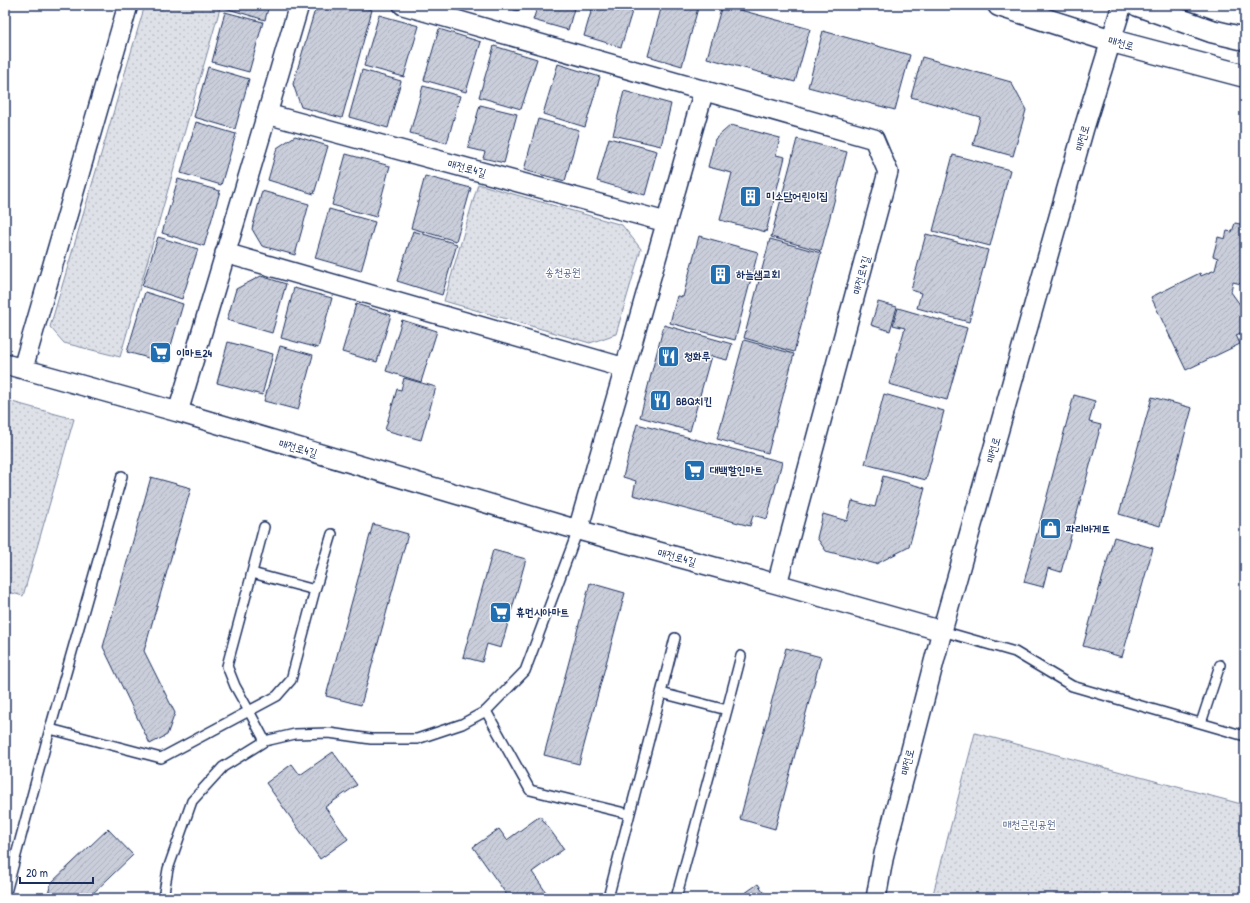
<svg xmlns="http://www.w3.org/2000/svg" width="1250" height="903" font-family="'Patrick Hand','Poor Story',sans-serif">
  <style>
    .green { fill: url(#green-dots); stroke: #7c88a2 }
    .building { fill: url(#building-hatch); stroke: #1b2f5e }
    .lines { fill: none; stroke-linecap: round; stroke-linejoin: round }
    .service-casing { stroke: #1b2f5e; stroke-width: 12 }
    .minor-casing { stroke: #1b2f5e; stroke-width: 22 }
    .secondary-casing { stroke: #1b2f5e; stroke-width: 25 }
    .service { stroke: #fff; stroke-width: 9 }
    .minor { stroke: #fff; stroke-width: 19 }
    .secondary { stroke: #fff; stroke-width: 22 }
    .labels { text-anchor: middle; stroke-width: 3; stroke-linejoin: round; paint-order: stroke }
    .street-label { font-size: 11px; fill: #1b2f5e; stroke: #fff }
    .poi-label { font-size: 11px; font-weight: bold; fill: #1b2f5e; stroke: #fff; text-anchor: start }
    .park-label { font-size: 11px; fill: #4c5c80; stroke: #fff }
  </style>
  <defs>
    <pattern id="green-dots" width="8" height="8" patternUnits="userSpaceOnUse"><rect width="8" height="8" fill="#dee1e7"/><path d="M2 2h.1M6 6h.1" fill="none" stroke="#bec1c9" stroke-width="1.8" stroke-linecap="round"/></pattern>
    <pattern id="building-hatch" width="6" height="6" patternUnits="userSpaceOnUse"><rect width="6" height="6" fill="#caceda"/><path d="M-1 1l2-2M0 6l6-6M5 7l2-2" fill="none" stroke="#adb1be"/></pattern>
  </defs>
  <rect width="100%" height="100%" fill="#fff"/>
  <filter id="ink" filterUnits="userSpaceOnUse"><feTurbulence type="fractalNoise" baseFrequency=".025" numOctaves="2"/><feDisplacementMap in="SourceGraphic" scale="8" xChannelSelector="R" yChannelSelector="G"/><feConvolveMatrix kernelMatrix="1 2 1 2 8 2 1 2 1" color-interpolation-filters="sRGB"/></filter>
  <g filter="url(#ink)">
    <path class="green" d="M 145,5 L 221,5 L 120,357 L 64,343 L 50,327 Z
      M 478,184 L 622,225 L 641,249 L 616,334 L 590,343 L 444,301 Z
      M 5,400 L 74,419 L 23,596 L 5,591 Z
      M 975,733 L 1245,805 L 1245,898 L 932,898 Z"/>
    <path class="building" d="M 226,5 L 269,5 L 265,20 L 225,8 Z
      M 323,5 L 355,5 L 372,10 L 342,118 L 301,107 L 293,84 L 314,13 Z
      M 497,5 L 520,5 L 518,11 Z
      M 538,5 L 575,5 L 568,30 L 533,20 Z
      M 593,5 L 634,5 L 621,47 L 584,36 Z
      M 662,5 L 688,5 L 698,8 L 682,66 L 648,56 Z
      M 722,5 L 810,29 L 795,82 L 707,58 Z
      M 225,12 L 263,22 L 249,72 L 212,62 Z
      M 379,15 L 419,26 L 404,77 L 364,66 Z
      M 439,29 L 481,42 L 466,92 L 424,80 Z
      M 823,31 L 910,55 L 895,110 L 808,87 Z
      M 494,46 L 537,59 L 521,109 L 479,97 Z
      M 922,57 L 1011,82 L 1026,110 L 1013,156 L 973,145 L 980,117 L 911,97 Z
      M 558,64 L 600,77 L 585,127 L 543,114 Z
      M 208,67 L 249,79 L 235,129 L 194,117 Z
      M 362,70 L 401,81 L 388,128 L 349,117 Z
      M 423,86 L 460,96 L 447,143 L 410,133 Z
      M 624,91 L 671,104 L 661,146 L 613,135 Z
      M 480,105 L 517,114 L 504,163 L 483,158 L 485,152 L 468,148 Z
      M 538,119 L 579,130 L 565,181 L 524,170 Z
      M 196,122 L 236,134 L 221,185 L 181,173 Z
      M 731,125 L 780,138 L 776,155 L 785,157 L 766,232 L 720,220 L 732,173 L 708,167 L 715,139 Z
      M 295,136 L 328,146 L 314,194 L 268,180 L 277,148 Z
      M 609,138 L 657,151 L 645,195 L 597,181 Z
      M 797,139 L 847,152 L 821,251 L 771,237 Z
      M 346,154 L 390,166 L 376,217 L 332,205 Z
      M 953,155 L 1010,170 L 990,246 L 933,231 Z
      M 425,176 L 471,188 L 456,241 L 411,228 Z
      M 178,179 L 220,191 L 204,246 L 162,233 Z
      M 262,191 L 309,204 L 295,255 L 262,246 L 252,229 Z
      M 329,209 L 375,222 L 361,271 L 315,258 Z
      M 1235,223 L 1245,225 L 1245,285 L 1233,282 L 1231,292 L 1241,306 L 1245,307 L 1245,331 L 1236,335 L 1240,344 L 1186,370 L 1151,297 L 1200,273 L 1201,276 L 1215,270 L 1218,258 L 1213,256 L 1218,237 L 1225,239 L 1227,231 L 1232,232 Z
      M 413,231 L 457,244 L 442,295 L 397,281 Z
      M 926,234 L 988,250 L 969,322 L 917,308 L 921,293 L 911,290 Z
      M 699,236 L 758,252 L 735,340 L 670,323 L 677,296 L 683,297 Z
      M 158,237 L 198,249 L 182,299 L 142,286 Z
      M 770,239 L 821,253 L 794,352 L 744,338 Z
      M 261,276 L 286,284 L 272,333 L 227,320 L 236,289 Z
      M 294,288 L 332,298 L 318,348 L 281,338 Z
      M 145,292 L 183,304 L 166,363 L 127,352 Z
      M 878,302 L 897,307 L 890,331 L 871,325 Z
      M 356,304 L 391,315 L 377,362 L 342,352 Z
      M 898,308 L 967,328 L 947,400 L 889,384 L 905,328 L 893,325 Z
      M 402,320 L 437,331 L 421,382 L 386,371 Z
      M 664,325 L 732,344 L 727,360 L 711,356 L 690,431 L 640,417 Z
      M 744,340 L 794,354 L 768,453 L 717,439 Z
      M 228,342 L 273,354 L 262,395 L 217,383 Z
      M 280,346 L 313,355 L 298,410 L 264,401 Z
      M 404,378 L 436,387 L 421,440 L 385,430 L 397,389 L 401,390 Z
      M 884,394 L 944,411 L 926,480 L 865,464 Z
      M 1074,395 L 1095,401 L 1089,422 L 1101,425 L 1061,572 L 1048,568 L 1043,587 L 1024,582 Z
      M 1152,397 L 1192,408 L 1160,526 L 1119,514 Z
      M 637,424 L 782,462 L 767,519 L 753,515 L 750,526 L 633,495 L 636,481 L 623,477 Z
      M 883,476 L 925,488 L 909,547 L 876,564 L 826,551 L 817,538 L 823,514 L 847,521 L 852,501 L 875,507 Z
      M 151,477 L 191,488 L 144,651 L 175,713 L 167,735 L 150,744 L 103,647 Z
      M 373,524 L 408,534 L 361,705 L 326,696 Z
      M 1114,537 L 1153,548 L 1122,657 L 1083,646 Z
      M 493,550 L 526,559 L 501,648 L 487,644 L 482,662 L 463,657 Z
      M 590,583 L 625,593 L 579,764 L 544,755 Z
      M 786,648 L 821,657 L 775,829 L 740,819 Z
      M 333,752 L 357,785 L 325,807 L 348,839 L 320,859 L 266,783 L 292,764 L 300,775 Z
      M 540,816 L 564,849 L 532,872 L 550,898 L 509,898 L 473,847 L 499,829 L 507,840 Z
      M 108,829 L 133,855 L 88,898 L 47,898 L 51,883 Z
      M 758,884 L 768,898 L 738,898 Z"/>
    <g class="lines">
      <defs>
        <path id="service" d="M 251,576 L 264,527
          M 315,590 L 332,534
          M 942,631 L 1015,652 L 1072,686 L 1245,736
          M 661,693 L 675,638
          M 727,710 L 741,656
          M 486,711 L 530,790 L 629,814
          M 1201,723 L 1220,665
          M 50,729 L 122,476
          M 5,896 L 50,729 L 161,758 L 249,711 L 235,686 L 227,666 L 252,573 L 315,590 L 291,680 L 277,696 L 249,711 L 265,741 L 295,734 L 329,733 L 371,739 L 417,739 L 462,724 L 486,711 L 525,671 L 578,530
          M 163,898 L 168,869 L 192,801 L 223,767 L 265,741
          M 608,898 L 661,693 L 727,710 L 676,898"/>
        <path id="minor" d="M 299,5 L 267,114 L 178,412 L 578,530 L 777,584 L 942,631
          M 403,5 L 874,139 L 888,172 L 777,584
          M 267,114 L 666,222
          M 225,253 L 625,368
          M 5,364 L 178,412
          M 23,368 L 128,5
          M 578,530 L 625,368 L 704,90
          M 876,898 L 884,854 L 942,631 L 1084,128 L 1122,5"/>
        <path id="secondary" d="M 999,5 L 1112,41 L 1245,76
          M 1138,5 L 1211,31 L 1245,39"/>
      </defs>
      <use href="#service" class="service-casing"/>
      <use href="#minor" class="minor-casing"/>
      <use href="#secondary" class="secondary-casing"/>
      <use href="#service" class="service"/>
      <use href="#minor" class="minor"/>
      <use href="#secondary" class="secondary"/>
    </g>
  </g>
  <defs>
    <symbol id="building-square" viewBox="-11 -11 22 22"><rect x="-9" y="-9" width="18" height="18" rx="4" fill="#1f6fb2" stroke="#fff"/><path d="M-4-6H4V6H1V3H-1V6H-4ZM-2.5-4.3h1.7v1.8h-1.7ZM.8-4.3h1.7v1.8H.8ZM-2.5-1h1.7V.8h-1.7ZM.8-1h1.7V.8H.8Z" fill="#fff"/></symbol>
    <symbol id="supermarket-square" viewBox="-11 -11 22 22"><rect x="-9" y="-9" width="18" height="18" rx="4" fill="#1f6fb2" stroke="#fff"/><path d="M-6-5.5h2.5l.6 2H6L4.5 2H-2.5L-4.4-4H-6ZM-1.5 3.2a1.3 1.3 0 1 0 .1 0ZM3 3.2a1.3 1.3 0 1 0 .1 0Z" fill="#fff"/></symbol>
    <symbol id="restaurant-square" viewBox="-11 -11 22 22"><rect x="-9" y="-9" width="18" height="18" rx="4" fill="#1f6fb2" stroke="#fff"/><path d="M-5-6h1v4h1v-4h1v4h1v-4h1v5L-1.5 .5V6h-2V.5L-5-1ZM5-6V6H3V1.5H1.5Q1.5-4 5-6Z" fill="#fff"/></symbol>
    <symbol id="shop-square" viewBox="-11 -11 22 22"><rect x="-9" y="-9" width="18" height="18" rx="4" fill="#1f6fb2" stroke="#fff"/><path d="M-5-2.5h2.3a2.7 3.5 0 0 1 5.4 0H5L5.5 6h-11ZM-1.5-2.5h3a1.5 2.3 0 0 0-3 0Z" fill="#fff"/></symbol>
  </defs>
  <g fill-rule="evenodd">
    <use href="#building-square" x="738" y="184" width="25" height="25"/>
    <use href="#building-square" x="708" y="262" width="25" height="25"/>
    <use href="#supermarket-square" x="148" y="340" width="25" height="25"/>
    <use href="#restaurant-square" x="656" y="344" width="25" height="25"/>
    <use href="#restaurant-square" x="648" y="388" width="25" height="25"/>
    <use href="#supermarket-square" x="682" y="458" width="25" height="25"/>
    <use href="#shop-square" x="1038" y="516" width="25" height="25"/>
    <use href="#supermarket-square" x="488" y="600" width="25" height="25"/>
  </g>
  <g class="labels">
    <g class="street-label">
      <text transform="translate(1121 43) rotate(16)" y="4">매천로</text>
      <text transform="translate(1082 138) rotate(-74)" y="4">매전로</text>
      <text transform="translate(467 168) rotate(15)" y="4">매전로4길</text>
      <text transform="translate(861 275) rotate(-75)" y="4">매전로4길</text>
      <text transform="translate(298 448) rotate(16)" y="4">매전로4길</text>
      <text transform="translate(993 450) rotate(-74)" y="4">매전로</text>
      <text transform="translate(677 557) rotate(15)" y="4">매전로4길</text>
      <text transform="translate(907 762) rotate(-76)" y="4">매전로</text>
    </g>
    <g class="poi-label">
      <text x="766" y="200">미소담어린이집</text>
      <text x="736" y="278">하늘샘교회</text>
      <text x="176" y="357">이마트24</text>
      <text x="684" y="360">청화루</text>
      <text x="676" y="405">BBQ치킨</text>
      <text x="710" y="474">대백할인마트</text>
      <text x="1066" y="533">파리바게뜨</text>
      <text x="516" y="616">휴먼시아마트</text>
    </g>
    <g class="park-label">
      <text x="563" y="276">송천공원</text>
      <text x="1029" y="828">매천근린공원</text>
    </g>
  </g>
  <rect width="1250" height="903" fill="none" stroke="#fff" stroke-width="20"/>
  <rect x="10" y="10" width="1230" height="883" fill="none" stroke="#1b2f5e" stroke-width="1.5" filter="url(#ink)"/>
  <path d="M20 877v6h73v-6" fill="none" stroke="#1b2f5e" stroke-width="2"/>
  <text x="26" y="877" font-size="12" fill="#1b2f5e" stroke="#ffffff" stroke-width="3" paint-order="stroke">20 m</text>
</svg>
